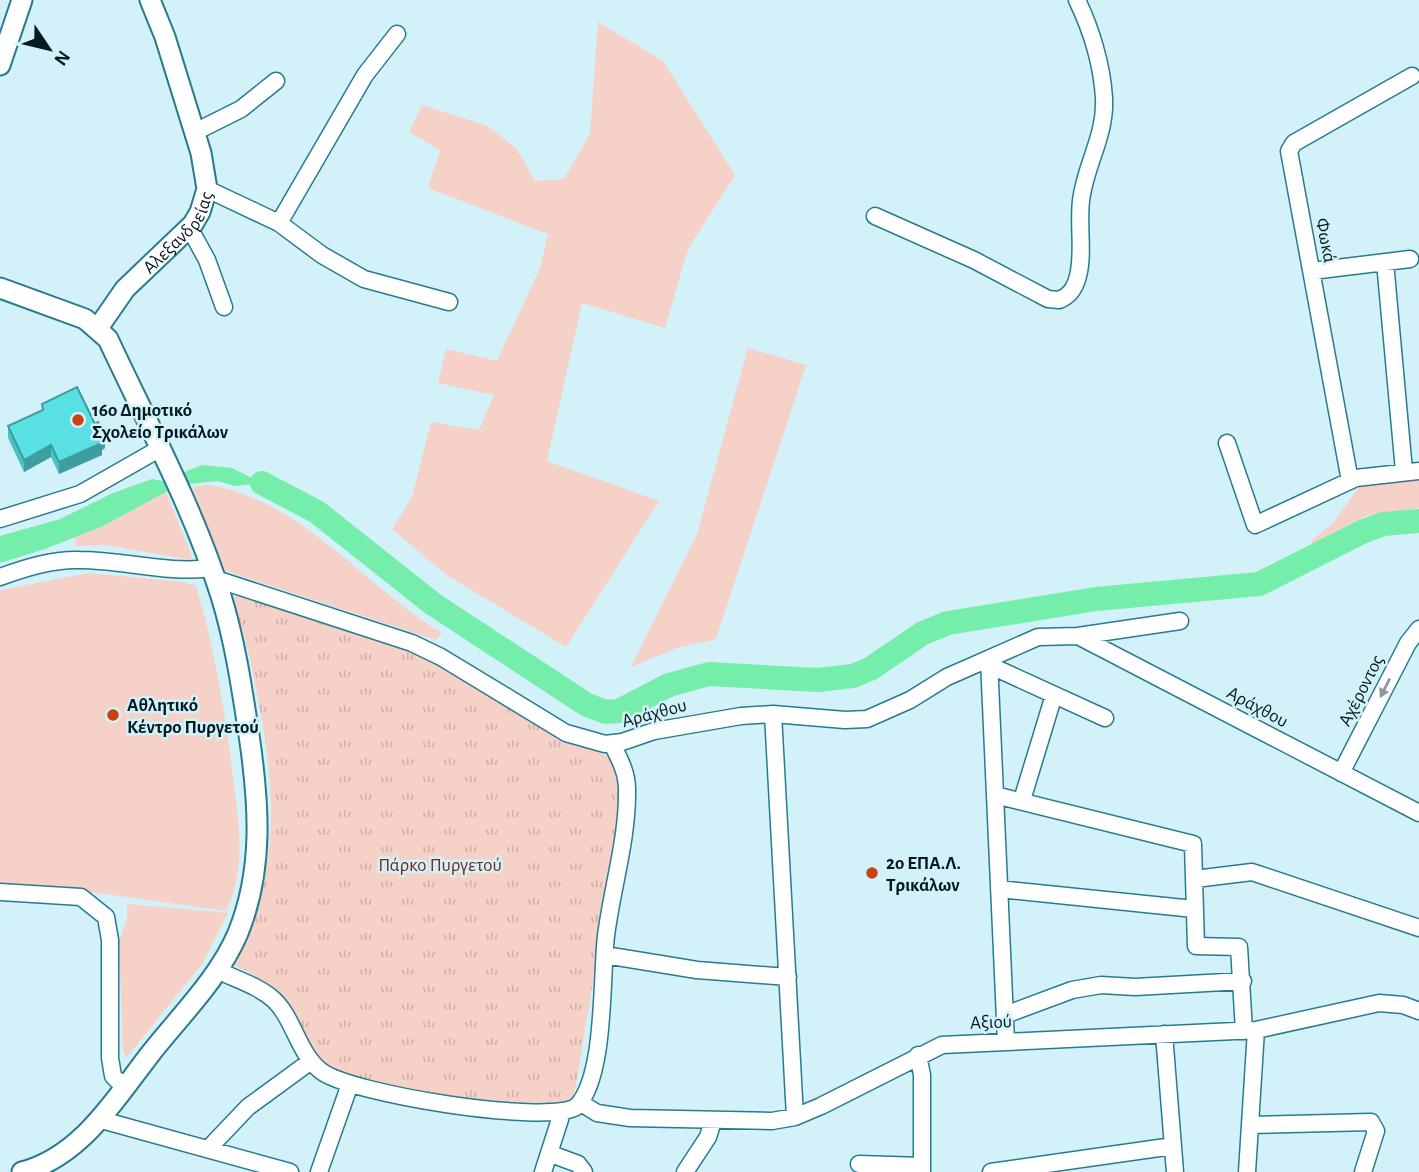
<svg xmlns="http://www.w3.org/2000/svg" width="1419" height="1172" font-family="'Alegreya Sans',sans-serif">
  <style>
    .green { fill: #f6d1c7 }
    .park { fill: url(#park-tufts) }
    .water { fill: #74eeaa }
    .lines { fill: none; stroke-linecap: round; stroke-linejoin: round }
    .river { stroke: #74eeaa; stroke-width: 24 }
    .minor-casing { stroke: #287b8f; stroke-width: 19 }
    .tertiary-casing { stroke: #287b8f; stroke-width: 23 }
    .minor { stroke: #fff; stroke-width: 16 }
    .tertiary { stroke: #fff; stroke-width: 19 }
    .wall { fill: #4cc1c3 }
    .shaded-wall { fill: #3e9d9f }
    .building { fill: #58e0e3; stroke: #3e9d9f; stroke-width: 2 }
    .oneway { fill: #8d989b }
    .poi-dot { fill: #ca4214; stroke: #d3f1f9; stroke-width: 2.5 }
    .labels { text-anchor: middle; stroke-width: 5; stroke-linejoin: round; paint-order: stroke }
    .street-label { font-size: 19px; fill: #021a20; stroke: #d3f1f9 }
    .poi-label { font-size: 19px; font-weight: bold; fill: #021a20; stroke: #d3f1f9; text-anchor: start }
    .park-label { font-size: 19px; fill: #722b16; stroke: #d3f1f9 }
  </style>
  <defs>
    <pattern id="park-tufts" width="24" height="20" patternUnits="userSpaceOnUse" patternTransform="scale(1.75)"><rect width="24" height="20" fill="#f6d1c7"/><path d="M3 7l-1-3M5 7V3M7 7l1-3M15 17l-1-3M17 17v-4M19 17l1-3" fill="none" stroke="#d1b3ab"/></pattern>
  </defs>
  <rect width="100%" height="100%" fill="#d3f1f9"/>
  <path class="green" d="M 598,22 L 663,61 L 735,175 L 688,249 L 665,328 L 582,303 L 547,461 L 659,501 L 566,647 L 445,574 L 392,529 L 412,497 L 431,422 L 479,430 L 494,395 L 438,383 L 446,349 L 497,361 L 540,268 L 548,234 L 428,188 L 440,150 L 409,132 L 422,105 L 488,126 L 517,149 L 535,181 L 564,179 L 590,134 Z
    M 748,348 L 806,365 L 716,639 L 677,648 L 631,667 L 697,534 Z
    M 1419,479 L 1419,508 L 1366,516 L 1312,544 L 1311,541 L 1332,524 L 1359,487 Z
    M 208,485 C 302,499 363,586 442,633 L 436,640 L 223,570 L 192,492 L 195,486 Z
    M 166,492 L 192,556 L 190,560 L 107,545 L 76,546 L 75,537 L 103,526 Z
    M 89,573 L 183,582 L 196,586 C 214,647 224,706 232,769 C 238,818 248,865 226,911 L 63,888 L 0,885 L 0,590 Z
    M 127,904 L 228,913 L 202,964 L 127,1057 L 123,1050 L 119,942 L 127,918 Z"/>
  <path class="park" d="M 239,591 L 414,649 L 580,745 C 625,760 619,763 622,808 L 573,1102 L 565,1107 C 513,1105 351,1096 316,1060 C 298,1041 290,1011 274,991 C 265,979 247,972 234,965 C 290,856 272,764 248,650 C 244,632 237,615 234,598 Z"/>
  <path class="water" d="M 202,465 L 232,468 L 262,483 L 235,486 L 217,481 L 190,484 L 166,492 L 103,526 L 45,549 L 0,563 L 0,536 L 60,519 L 113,493 L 152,479 L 162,481 Z"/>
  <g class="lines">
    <path class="river" d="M 262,483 L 317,512 L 433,604 L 587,705 L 606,712 L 619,711 L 669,685 L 709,674 L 818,680 L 853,676 L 870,669 L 923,633 L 948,623 L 1096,599 L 1259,584 L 1362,532 L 1383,524 L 1419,521"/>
    <defs>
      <path id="minor" d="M 195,132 L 241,109 L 276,81
        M 207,189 L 279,223 L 322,255 L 364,279 L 449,302
        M 875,216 L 974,260 L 1048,299 L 1059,300 C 1070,296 1075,288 1078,276 C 1084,253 1078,226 1081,201 C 1085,165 1106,136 1104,98 C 1102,65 1091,29 1077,0
        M 279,223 L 365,75 L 397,34
        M 189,227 L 207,260 L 224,307
        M 1385,262 L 1404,471
        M 1312,271 L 1410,259
        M 1227,443 L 1255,525 L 1356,478 L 1419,471
        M 1350,481 L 1289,151 L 1294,143 L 1412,76
        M 0,519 L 80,494 L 159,449
        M 0,577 C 25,568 53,559 80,560 C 124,560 167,574 211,568
        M 216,579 L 412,643 L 441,657 L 566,733 L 605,744 L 622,742 L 654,731 L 741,716 L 773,714 L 845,720 L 867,719 L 910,700 L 947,677 L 1038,637 L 1078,636 L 1180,621
        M 1078,636 L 1419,813
        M 989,660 L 1006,1042
        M 989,665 L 1105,718
        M 773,714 L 795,1117
        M 1341,773 L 1408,643 L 1419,629
        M 995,795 L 1193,844 L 1196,946 L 1239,947 L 1244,1031
        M 1022,800 L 1054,695
        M 1195,879 L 1252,872 L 1419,928
        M 999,889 L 1194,909
        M 0,892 L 81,897 L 106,917 L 110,940 L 110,1058 L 113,1076 L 124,1087
        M 605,955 L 697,970 L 788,977
        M 217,970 C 235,979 259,986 274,1000 C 294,1019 298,1053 321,1071 C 350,1094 545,1125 576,1107 C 606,1078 601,977 606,936 C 612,888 628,838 627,789 C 627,772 619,758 612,744
        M 1005,1015 L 1072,990 L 1101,985 L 1135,987 L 1243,981
        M 1164,1034 L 1175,1172
        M 918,1055 L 922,1075 L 922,1172
        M 581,1103 L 597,1113 L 630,1118 L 772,1121 L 795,1117 L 821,1106 L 942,1045 L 1256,1030 L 1379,1003 L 1403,1005 L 1419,1011
        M 98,1119 L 290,1172
        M 1250,1125 L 1371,1122 L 1376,1131 L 1363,1172
        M 208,1149 L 248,1107 L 311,1061
        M 551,1154 L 578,1164 L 584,1172
        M 859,1164 L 922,1166
        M 319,1172 L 350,1084
        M 543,1172 L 562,1113
        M 685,1172 L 708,1137 L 713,1121
        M 991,1172 L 1173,1146
        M 1247,1172 L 1256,1030"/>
      <g id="tertiary">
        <path d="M 0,65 L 22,0"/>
        <path d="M 0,288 L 85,319 L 108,339 C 147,423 193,507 221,596 C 235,641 242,689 249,735 C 259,803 264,869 238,933 C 219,978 181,1015 151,1053 C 116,1098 81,1157 22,1172"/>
        <path id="s1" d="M 98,328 L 125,289 L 193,224 L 200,212 L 207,189 L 201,153 L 165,37 L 150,0"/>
      </g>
    </defs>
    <use href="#minor" class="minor-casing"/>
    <use href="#tertiary" class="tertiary-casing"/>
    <use href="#minor" class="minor"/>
    <use href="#tertiary" class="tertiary"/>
  </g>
  <path class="wall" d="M 42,404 L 105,448 L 102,450 L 102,455 L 59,474 L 51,457 L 24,472 L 8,438 L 8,426 L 42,410 Z"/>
  <path class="shaded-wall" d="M 105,437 L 105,448 L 102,450 L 102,455 L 59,474 L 59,462 Z
    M 51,445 L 51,457 L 24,472 L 24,460 Z"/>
  <path class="building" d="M 77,387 L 95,424 L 98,422 L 105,437 L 100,439 L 102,443 L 59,462 L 51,445 L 24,460 L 8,426 L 43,410 L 42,404 Z"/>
  <defs><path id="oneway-solid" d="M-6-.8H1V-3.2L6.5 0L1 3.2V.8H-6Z" transform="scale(1.75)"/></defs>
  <use class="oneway" href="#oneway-solid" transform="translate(1385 688) rotate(117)"/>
  <g class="poi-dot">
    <circle cx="78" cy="420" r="7"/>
    <circle cx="113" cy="715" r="7"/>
    <circle cx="872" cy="873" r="7"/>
  </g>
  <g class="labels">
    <g class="street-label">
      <text dy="7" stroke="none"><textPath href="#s1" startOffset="126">Αλεξανδρείας</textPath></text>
      <text transform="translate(1327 240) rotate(79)" y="7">Φωκά</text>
      <text transform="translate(1360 690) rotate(-63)" y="7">Αχέροντος</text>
      <text transform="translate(1258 706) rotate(28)" y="7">Αράχθου</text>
      <text transform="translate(654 712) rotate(-15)" y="7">Αράχθου</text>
      <text transform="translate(991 1021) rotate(-2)" y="7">Αξιού</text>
    </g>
    <g class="poi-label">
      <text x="92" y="416">16ο Δημοτικό<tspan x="92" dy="22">Σχολείο Τρικάλων</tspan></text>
      <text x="127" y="711">Αθλητικό<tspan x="127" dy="22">Κέντρο Πυργετού</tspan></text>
      <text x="886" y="869">2ο ΕΠΑ.Λ.<tspan x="886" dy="22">Τρικάλων</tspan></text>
    </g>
    <g class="park-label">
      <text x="440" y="871">Πάρκο Πυργετού</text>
    </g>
  </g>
  <g transform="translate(49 49) rotate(125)" stroke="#d3f1f9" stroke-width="5" paint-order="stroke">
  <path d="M0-5L12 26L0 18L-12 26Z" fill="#021a20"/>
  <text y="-10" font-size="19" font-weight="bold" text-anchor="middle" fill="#021a20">N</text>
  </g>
</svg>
